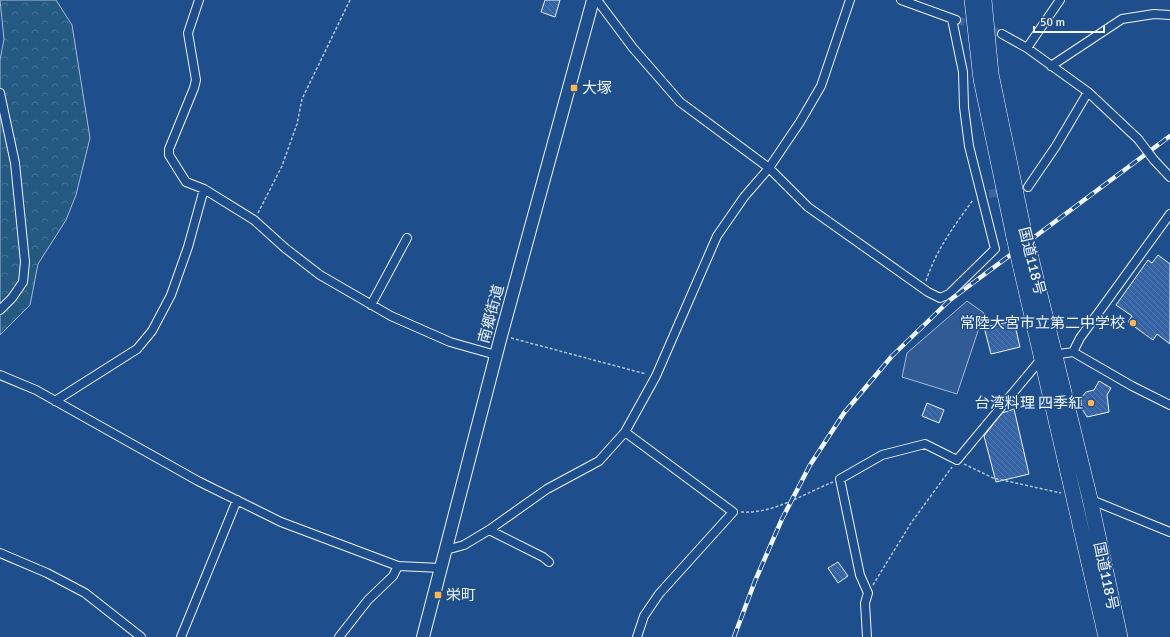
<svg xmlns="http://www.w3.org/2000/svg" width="1170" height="637" font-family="Signika,'Noto Sans JP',sans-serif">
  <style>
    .forest { fill: url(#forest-crowns); stroke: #a8bbd7 }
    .parking { fill: #305b95; stroke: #a8bbd7 }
    .building { fill: url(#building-back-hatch); stroke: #f2f6ff }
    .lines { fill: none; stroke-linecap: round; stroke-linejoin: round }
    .street-tunnel { stroke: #3f679d; stroke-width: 8; stroke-dasharray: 8 4; stroke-linecap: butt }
    .street-casing { stroke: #f2f6ff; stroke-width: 10 }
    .secondary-casing { stroke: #f2f6ff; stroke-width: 14 }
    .highway-casing { stroke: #f2f6ff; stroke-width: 16 }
    .path { stroke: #b3c4dc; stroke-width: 1.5; stroke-dasharray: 3 2; stroke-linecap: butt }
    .street { stroke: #1f4e8c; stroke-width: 8 }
    .secondary { stroke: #1f4e8c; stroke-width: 12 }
    .highway { stroke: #1f4e8c; stroke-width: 15 }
    .rail-casing { stroke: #f2f6ff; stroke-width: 4.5 }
    .rail { stroke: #1f4e8c; stroke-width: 3; stroke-dasharray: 9; stroke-linecap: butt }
    .street-bridge-casing { stroke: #f2f6ff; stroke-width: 10; stroke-linecap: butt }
    .highway-bridge-casing { stroke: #f2f6ff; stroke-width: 16; stroke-linecap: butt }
    .street-bridge { stroke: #1f4e8c; stroke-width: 8 }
    .highway-bridge { stroke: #1f4e8c; stroke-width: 15 }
    .poi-dot { fill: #ffb74d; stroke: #1f4e8c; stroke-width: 1.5 }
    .labels { text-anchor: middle; stroke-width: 3; stroke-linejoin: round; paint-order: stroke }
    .poi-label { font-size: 15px; fill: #f2f6ff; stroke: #1f4e8c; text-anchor: start }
    .street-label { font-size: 15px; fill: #f2f6ff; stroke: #1f4e8c }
  </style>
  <defs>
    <pattern id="forest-crowns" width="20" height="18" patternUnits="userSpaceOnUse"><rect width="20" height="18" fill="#245a82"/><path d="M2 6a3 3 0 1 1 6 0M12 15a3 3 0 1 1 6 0" fill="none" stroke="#447295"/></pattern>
    <pattern id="building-back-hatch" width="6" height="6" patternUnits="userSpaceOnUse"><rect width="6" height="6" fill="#3563a3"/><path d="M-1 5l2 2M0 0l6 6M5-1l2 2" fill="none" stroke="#537ab1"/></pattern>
  </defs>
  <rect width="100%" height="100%" fill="#1f4e8c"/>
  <path class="forest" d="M 0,0 L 56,0 L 72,25 L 90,138 L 76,195 L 66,220 L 38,264 L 30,305 L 0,335 L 0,60 L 4,39 Z"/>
  <path class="parking" d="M 967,301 L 984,313 L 957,394 L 902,377 L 907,353 Z"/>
  <path class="building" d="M 545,0 L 560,0 L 555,17 L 541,12 Z
    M 1158,255 L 1170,264 L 1170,344 L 1157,334 L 1153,340 L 1128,322 L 1132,316 L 1116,305 L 1148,260 L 1152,263 Z
    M 1014,321 L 1020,347 L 991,354 L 984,327 Z
    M 1099,381 L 1111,388 L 1107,395 L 1109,412 L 1087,417 L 1081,407 L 1081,398 L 1086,392 L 1094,390 Z
    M 927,403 L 944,410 L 939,423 L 922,416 Z
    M 1014,409 L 1029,474 L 996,482 L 984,436 L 1002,413 Z
    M 838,562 L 848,576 L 838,583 L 828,568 Z"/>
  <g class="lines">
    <path class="street-tunnel" d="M 957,20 L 1002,34
      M 989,194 L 1008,191"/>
    <defs>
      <path id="street" d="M 199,0 L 188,33 L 196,80 L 194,88 L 169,149 L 169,155 L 186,182 L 204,189 L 254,220 L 285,248 L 320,275 L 391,316 L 450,342 L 496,355
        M 597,0 L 633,48 L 680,102 L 769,168 L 808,207 L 928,292 L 940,298 L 949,294 L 995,249 L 969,146 L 964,107 L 963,72 L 952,19
        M 901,0 L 956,20
        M 1002,34 L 1027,48 L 1088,92 L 1138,139
        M 1027,48 L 1060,0
        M 1051,66 L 1122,19 L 1154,14 L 1170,15
        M 0,93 L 15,163 L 25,262 L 23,282 L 12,298 L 0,310
        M 1154,160 L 1170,177
        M 1028,187 L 1056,146 L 1088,92
        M 371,305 L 407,238
        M 1073,352 L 1080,338 L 1170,214
        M 1053,355 L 1073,352 L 1132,386 L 1170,405
        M 0,375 L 36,390 L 198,481 L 281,522 L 398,566 L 441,568
        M 55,401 L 137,349 L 152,331 L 171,295 L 188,247 L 204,189
        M 625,432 L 733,512 L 659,594 L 644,616 L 637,637
        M 1089,499 L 1170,532
        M 489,530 L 543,557 L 549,562
        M 446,550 L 464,545 L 489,530 L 547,489 L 599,461 L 625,432 L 656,376 L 717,236 L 744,197 L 769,168 L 800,122 L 821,86 L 850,0
        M 0,553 L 47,573 L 85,593 L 141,637
        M 181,637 L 237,500
        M 339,637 L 368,600 L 393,576 L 398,566
        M 867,637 L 865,603 L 868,593 L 860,575 L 840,479 L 882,455 L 925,444 L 957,460 L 1042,358"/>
      <path id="secondary" d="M 423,637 L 501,336 L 593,0"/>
      <path id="highway" d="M 972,0 L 981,79 L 1014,237
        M 984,0 L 991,74 L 1024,232
        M 1031,258 L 1090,499 L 1120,637
        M 1020,264 L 1106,637"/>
    </defs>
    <use href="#street" class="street-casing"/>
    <use href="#secondary" class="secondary-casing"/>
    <use href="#highway" class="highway-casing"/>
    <path class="path" d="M 258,213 L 282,166 L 297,124 L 302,99 L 350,0
      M 926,281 C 936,250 954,226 973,200
      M 511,338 L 646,374
      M 964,464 L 993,478 L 1061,493
      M 741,512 C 774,514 803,494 833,482
      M 873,585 L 911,523 L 952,467"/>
    <use href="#street" class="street"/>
    <use href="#secondary" class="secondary"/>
    <use href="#highway" class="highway"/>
    <defs>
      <path id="rail" d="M 734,637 L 755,581 L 782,519 L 810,465 L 844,413 L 892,356 L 950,300 L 1170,136"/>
    </defs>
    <use href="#rail" class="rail-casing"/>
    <use href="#rail" class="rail"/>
    <defs>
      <path id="street-bridge" d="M 1138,139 L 1154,160"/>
      <path id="highway-bridge" d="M 1024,232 L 1031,258
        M 1014,237 L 1020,264"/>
    </defs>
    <use href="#street-bridge" class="street-bridge-casing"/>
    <use href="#highway-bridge" class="highway-bridge-casing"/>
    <use href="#street-bridge" class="street-bridge"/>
    <use href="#highway-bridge" class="highway-bridge"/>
  </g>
  <g class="poi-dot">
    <rect x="570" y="84" width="8" height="8" rx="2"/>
    <circle cx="1133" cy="323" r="4"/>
    <circle cx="1091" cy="403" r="4"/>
    <rect x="434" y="591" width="8" height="8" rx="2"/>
  </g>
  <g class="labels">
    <g class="poi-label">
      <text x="582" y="93">大塚</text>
      <text x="1125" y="328" text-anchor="end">常陸大宮市立第二中学校</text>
      <text x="1083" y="408" text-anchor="end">台湾料理 四季紅</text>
      <text x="446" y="600">栄町</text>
    </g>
    <g class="street-label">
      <text transform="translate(1032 261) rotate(76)" y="5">国道118号</text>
      <text transform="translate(491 314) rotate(-75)" y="5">南郷街道</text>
      <text transform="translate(1106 576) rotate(78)" y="5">国道118号</text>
    </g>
  </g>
  <path d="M1034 26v6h70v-6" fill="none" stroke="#f2f6ff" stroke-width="2"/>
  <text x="1040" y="26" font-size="12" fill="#f2f6ff" stroke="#1f4e8c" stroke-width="3" paint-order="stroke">50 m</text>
</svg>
